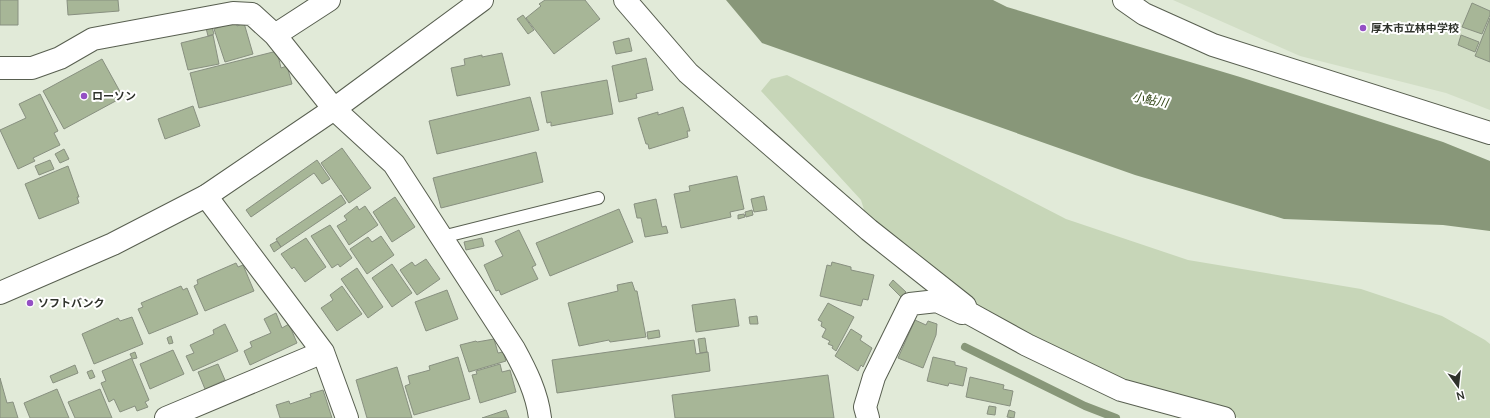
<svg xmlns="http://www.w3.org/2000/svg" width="1490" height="418" font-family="Manrope,'Noto Sans JP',sans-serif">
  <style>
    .built { fill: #d2dec6 }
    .green { fill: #c7d6b8 }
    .water { fill: #889779 }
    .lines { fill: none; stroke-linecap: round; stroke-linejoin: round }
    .stream { stroke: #889779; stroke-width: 8 }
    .building { fill: #a7b697; stroke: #889080 }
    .lane-casing { stroke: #585f50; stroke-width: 14 }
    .street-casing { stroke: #585f50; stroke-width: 24 }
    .secondary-casing { stroke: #585f50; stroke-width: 24 }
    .lane { stroke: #fff; stroke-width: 12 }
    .street { stroke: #fff; stroke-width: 22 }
    .secondary { stroke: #fff; stroke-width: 22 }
    .poi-dot { fill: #9450c4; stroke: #fff; stroke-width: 1.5 }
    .labels { text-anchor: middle; stroke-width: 4; stroke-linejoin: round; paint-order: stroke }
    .poi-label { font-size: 11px; font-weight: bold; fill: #2e322b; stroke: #fff; text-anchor: start }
    .water-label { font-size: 12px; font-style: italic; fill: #314515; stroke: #fff }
  </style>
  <rect width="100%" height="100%" fill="#e1ead8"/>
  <path class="built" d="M 1173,0 L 1490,0 L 1490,110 L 1446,93 L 1300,56 Z"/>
  <path class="green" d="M 787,75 L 1066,219 L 1188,260 L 1361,289 L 1442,316 L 1485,340 L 1490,344 L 1490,418 L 1239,418 L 1149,389 L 1118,381 L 977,309 L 866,216 L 861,200 L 761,91 L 771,79 Z"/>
  <path class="water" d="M 726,0 L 993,0 L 1007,7 L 1240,77 L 1443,142 L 1490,161 L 1490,231 L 1443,225 L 1284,219 L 1135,175 L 762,43 Z"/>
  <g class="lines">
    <path class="stream" d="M 965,347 L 1085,406 L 1116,418"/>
  </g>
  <path class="building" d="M 0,0 L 18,0 L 18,25 L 0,25 Z
    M 67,0 L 118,0 L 119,11 L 68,15 Z
    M 545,0 L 585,0 L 600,19 L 554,54 L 526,18 L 541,6 L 539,4 Z
    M 1472,3 L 1490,11 L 1490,15 L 1482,34 L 1462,27 Z
    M 523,15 L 534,30 L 528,34 L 517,19 Z
    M 1490,18 L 1490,62 L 1475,56 Z
    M 236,22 L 237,26 L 244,23 L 253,54 L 225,62 L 214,29 Z
    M 212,27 L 214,34 L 208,36 L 206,28 Z
    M 213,35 L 219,64 L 188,70 L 181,43 Z
    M 1461,35 L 1479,42 L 1475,52 L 1458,45 Z
    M 629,38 L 632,51 L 616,54 L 613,42 Z
    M 277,51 L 281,68 L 287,66 L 292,84 L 199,108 L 190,73 Z
    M 502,53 L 510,85 L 457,96 L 451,68 L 465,65 L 464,59 L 482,55 L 482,57 Z
    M 646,58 L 653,90 L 636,94 L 637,98 L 619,102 L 612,66 Z
    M 102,59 L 123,97 L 64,129 L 43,91 Z
    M 607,80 L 613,114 L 551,126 L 551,122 L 547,123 L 541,92 Z
    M 40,94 L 58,131 L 54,133 L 60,145 L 33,158 L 35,161 L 18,169 L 0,130 L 26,118 L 19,104 Z
    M 530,97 L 539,130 L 437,154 L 429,121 Z
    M 193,106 L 200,126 L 165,139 L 158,119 Z
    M 683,107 L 690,131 L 687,131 L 688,137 L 649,149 L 648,144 L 646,144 L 638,118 L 658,112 L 658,115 Z
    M 342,148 L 371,188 L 349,203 L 321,163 Z
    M 64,149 L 69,159 L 60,163 L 55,154 Z
    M 536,152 L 543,182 L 441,208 L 433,178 Z
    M 50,160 L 54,169 L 39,175 L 35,166 Z
    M 317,160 L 330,179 L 322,184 L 314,173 L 251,217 L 246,210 Z
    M 68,166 L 79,197 L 77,197 L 79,203 L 39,219 L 25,184 Z
    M 737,176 L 744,209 L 730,212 L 731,217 L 681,228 L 674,194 L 690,191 L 689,186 Z
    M 341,195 L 346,203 L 281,247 L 276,239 Z
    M 764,196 L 767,210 L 754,212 L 751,199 Z
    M 395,197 L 415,227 L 392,242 L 373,212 Z
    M 656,199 L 662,227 L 666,226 L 668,233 L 645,237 L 641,218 L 637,218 L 634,204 Z
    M 357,206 L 359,210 L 365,206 L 378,225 L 349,245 L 337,226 L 347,220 L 344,216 Z
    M 619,209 L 633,242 L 550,276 L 536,243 Z
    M 752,210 L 753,215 L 746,217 L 745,212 Z
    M 744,214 L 745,217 L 738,219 L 738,215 Z
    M 330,225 L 352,258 L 340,267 L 338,264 L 332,268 L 311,236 Z
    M 519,230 L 536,265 L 532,267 L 538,279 L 501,295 L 499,290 L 496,291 L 484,265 L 503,256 L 495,241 Z
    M 381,236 L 394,255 L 367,274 L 350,249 L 368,237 L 372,242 Z
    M 306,238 L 326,267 L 305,282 L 294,267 L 292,269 L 281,254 Z
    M 482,238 L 484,246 L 466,250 L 464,242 Z
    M 277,241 L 281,247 L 274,252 L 270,245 Z
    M 426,259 L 440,279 L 417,295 L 400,270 L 412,262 L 415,266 Z
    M 832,262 L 851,267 L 851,270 L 874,275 L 868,300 L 863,299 L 861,306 L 820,296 L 827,265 L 831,266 Z
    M 236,263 L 238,267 L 243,265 L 254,291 L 205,311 L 194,286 L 198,284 L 197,280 Z
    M 392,264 L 412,293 L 392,307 L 372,278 Z
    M 357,268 L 383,307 L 368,318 L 341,279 Z
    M 893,280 L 906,292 L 901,297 L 889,285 Z
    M 632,282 L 635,291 L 637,291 L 646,337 L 610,342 L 609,340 L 579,346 L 568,303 L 618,291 L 617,285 Z
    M 181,286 L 183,290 L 187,288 L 198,314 L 149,334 L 138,309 L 143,307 L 141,303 Z
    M 342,286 L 362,314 L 337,331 L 321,308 L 333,300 L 330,295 Z
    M 447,290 L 458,319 L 426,331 L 415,302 Z
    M 735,299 L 739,326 L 696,332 L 692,305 Z
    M 828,303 L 854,317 L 836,351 L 832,348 L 833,346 L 828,344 L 830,341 L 822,337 L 826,329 L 821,326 L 822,322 L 818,320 Z
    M 276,313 L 282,328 L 289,324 L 297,343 L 250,365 L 244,351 L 252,347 L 250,342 L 271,333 L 264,319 Z
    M 757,316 L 758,324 L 750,324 L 749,317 Z
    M 132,317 L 143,344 L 94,364 L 82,334 L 118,318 L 120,321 Z
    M 915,320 L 926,325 L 928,321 L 937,324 L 936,335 L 923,368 L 898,358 Z
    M 225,324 L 238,351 L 193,371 L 186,356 L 194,353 L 190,345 L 214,334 L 213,330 Z
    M 851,329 L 862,336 L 860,340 L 872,348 L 863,367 L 861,365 L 858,371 L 835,356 Z
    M 659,330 L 660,337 L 648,339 L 647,332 Z
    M 171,336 L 173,343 L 169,344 L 167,338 Z
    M 705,338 L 707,352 L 700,353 L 698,339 Z
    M 494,339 L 498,353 L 503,352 L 506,361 L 469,372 L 460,345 L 476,341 L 477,342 Z
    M 694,340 L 696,354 L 708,352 L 710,371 L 557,393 L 552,360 Z
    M 173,350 L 184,374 L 150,389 L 140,364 Z
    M 135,352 L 137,358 L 132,359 L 149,400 L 145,402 L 148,407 L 137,411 L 135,406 L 120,412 L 114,399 L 109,402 L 101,383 L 106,381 L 102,371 L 132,358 L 130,354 Z
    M 458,357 L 470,399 L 414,415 L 405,386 L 410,384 L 408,376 L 430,370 L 429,366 Z
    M 933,357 L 955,362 L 955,365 L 967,368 L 963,386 L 949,383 L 948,386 L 927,381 Z
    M 218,364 L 225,380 L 205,389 L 198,372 Z
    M 500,364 L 502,372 L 510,370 L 516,392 L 480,403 L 472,375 L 477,374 L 476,371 Z
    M 75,365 L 78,373 L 53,383 L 50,376 Z
    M 397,367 L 412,418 L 367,418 L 356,380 Z
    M 92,370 L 95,377 L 90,379 L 87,372 Z
    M 828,375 L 834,418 L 675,418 L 672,395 Z
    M 970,377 L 1004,385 L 1003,389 L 1013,391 L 1010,406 L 966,397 Z
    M 0,378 L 7,403 L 13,402 L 18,418 L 0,418 Z
    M 57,389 L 69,418 L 30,418 L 24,403 Z
    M 100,389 L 112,418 L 75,418 L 68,402 Z
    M 323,390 L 332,418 L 280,418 L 276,405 L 289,401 L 290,404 L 311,397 L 310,394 Z
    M 989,406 L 996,407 L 995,415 L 987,414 Z
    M 506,410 L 509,418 L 482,418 Z
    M 1009,410 L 1015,412 L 1014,418 L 1007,417 Z"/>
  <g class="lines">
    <defs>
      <path id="lane" d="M 442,237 L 598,198"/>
      <path id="street" d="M 625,0 L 688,73 L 869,230 L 965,306 L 967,312 L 1027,345 L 1121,390 L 1224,418
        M 1124,0 L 1144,14 L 1213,45 L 1490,133
        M 275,35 L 329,0
        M 0,68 L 32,68 L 60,58 L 93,39 L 233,13 L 252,14 L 275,35 L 334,109 L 394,164 L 514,349 C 526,371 537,393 540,418
        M 206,196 L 323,352 L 347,418
        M 166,418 L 323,352
        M 868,418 L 865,407 L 874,377 L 910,304 L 937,301 L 962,313"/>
      <path id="secondary" d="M 0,293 L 113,244 L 206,196 L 334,109 L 482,0"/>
    </defs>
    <use href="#lane" class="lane-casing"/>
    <use href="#street" class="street-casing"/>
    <use href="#secondary" class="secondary-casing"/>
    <use href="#lane" class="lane"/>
    <use href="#street" class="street"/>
    <use href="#secondary" class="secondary"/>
  </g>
  <g class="poi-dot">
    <circle cx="1363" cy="28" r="4"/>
    <circle cx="84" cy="96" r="4"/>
    <circle cx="30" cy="303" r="4"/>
  </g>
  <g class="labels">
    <g class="poi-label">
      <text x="1371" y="32">厚木市立林中学校</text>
      <text x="92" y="100">ローソン</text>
      <text x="38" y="307">ソフトバンク</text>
    </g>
    <g class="water-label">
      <text transform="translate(1150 100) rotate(11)" y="4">小鮎川</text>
    </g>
  </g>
  <g transform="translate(1458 386) rotate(165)" stroke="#ffffff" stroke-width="3" paint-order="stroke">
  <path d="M0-3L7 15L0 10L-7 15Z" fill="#2e322b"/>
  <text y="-6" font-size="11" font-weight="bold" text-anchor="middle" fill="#2e322b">N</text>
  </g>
</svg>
